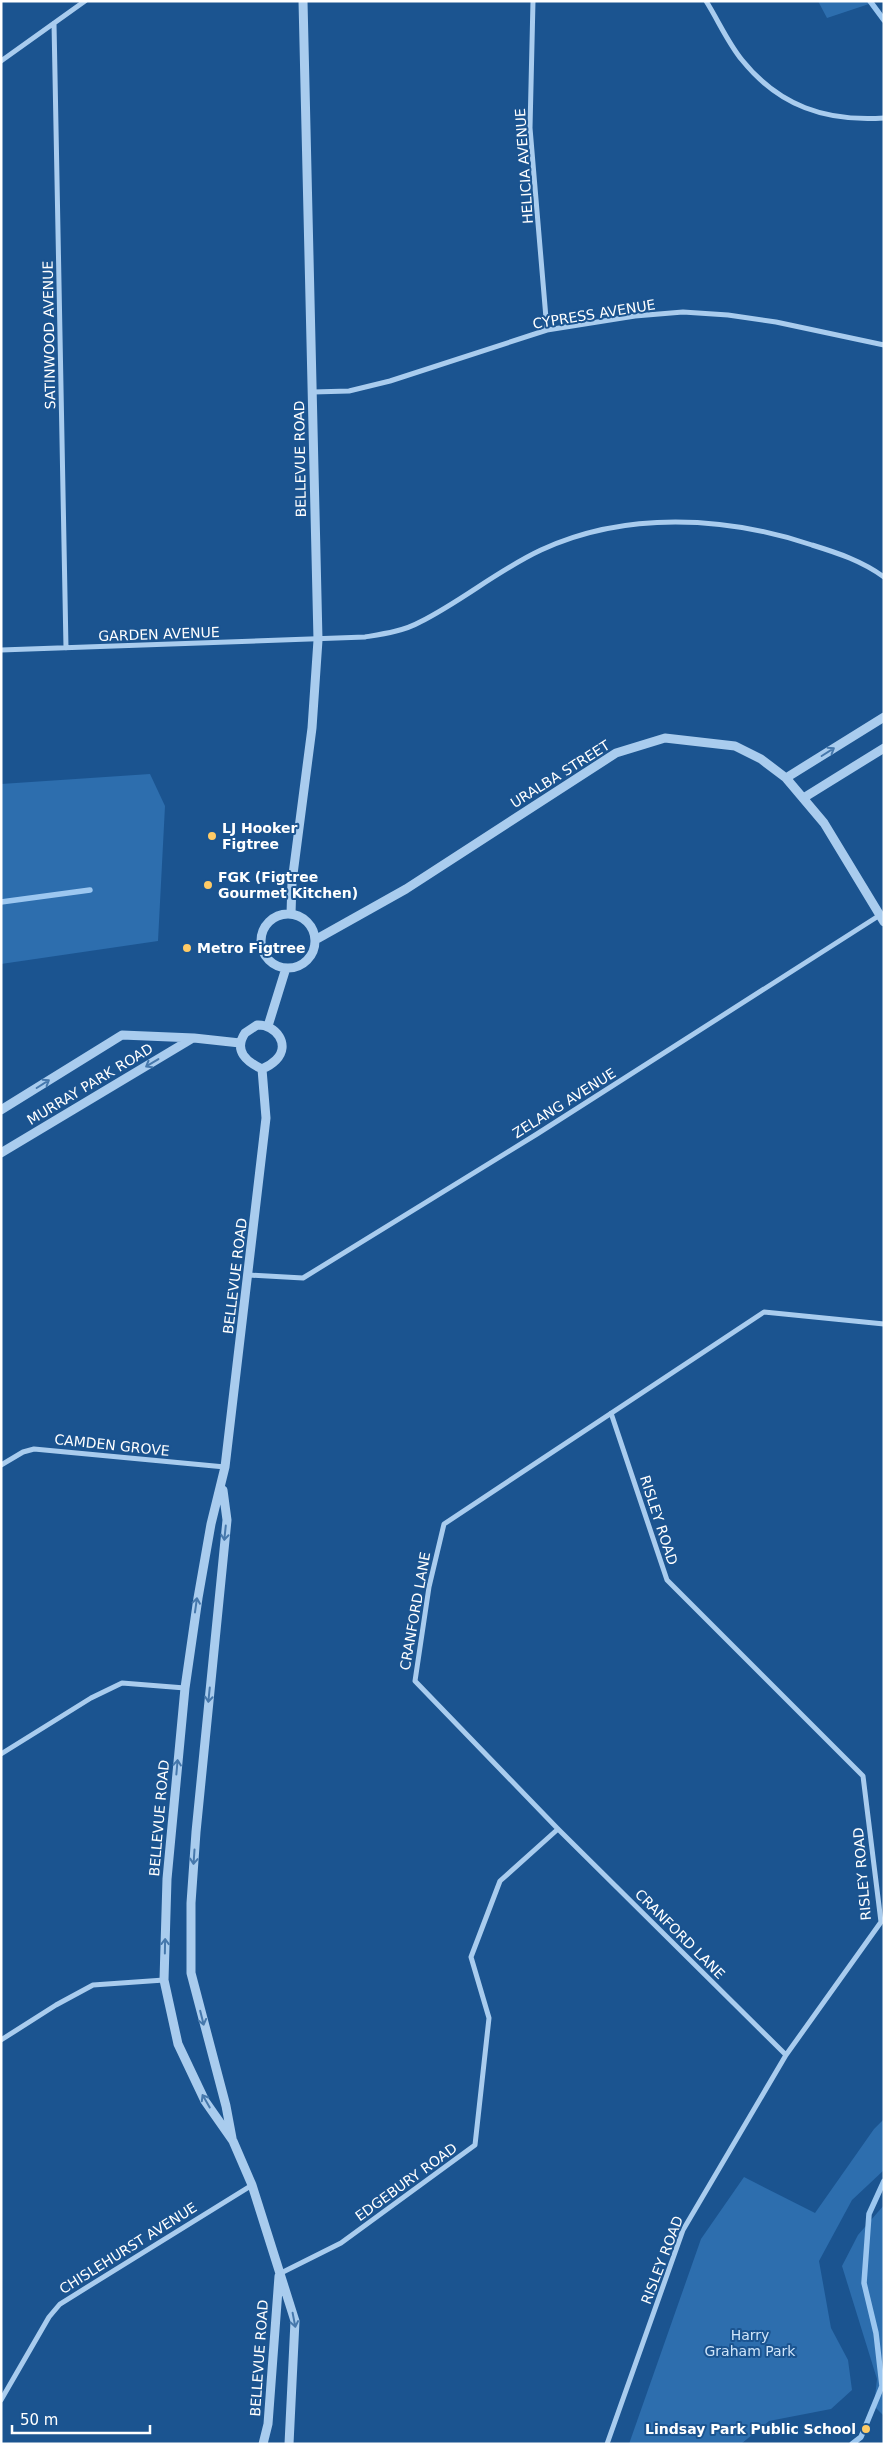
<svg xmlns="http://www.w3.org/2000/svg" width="885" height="2445" font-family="'DejaVu Sans',sans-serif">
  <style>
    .green { fill: #2d6eae }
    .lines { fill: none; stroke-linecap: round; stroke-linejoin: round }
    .stream { stroke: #9cc7f0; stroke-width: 5.5 }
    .minor { stroke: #a9ccee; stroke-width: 5 }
    .tertiary { stroke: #a9ccee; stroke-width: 9 }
    .oneway { stroke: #4678ac }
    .poi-dot { fill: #ffcb66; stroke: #1b5490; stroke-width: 2 }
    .labels { text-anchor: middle; stroke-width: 4; stroke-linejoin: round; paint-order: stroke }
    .street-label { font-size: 14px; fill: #fff; stroke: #1b5490 }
    .poi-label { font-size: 14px; font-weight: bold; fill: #fff; stroke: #1b5490; text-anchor: start }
    .park-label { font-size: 14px; fill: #cfe5fa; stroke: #1b5490 }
  </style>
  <rect width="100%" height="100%" fill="#1b5490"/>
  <path class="green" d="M 818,1 L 878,1 L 827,18 Z
    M 150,774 L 165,806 L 158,941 L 1,964 L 1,784 Z
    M 884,2119 L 884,2170 L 852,2200 L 819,2261 L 831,2328 L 848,2360 L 852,2390 L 831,2409 L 769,2421 L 741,2444 L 629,2444 L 701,2239 L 744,2177 L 815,2213 L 874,2129 Z
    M 884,2205 L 884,2416 L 874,2406 L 877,2379 L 842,2266 L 858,2235 Z"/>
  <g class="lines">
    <path class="stream" d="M 870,1 L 884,20
      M 1,902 L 90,890
      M 852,2444 L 861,2437 L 882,2386 L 876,2333 L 864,2283 L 869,2214 L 884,2181"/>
    <path class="minor" d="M 533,1 L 530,128 L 547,330
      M 706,1 C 718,20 728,43 742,60 C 779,106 826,122 884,118
      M 54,23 L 66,648
      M 1,61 L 85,1
      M 313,392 L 349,391 L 390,381 L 547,330 L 635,316 L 683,312 L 728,315 L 776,322 L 884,345
      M 1,650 L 365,637 C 383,634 404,631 420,622 C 462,601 498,570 541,550 C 625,511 725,516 812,545 C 838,553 862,561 884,577
      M 249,1275 L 303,1278 L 537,1134 L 880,915
      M 1,1465 L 23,1452 L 34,1449 L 225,1467
      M 1,1754 L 91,1698 L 122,1683 L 185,1688
      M 1,2040 L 56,2005 L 93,1985 L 164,1980
      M 786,2055 L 558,1829 L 415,1681 L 429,1587 L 444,1524 L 764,1312 L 884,1324
      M 279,2274 L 341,2243 L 475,2145 L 489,2018 L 471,1957 L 500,1881 L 558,1829
      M 1,2400 L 49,2317 L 60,2304 L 252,2185
      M 607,2444 L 683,2230 L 786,2055 L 881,1922 L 863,1776 L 667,1580 L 611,1413"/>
    <path class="tertiary" d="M 786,778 L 884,717
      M 805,797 L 884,748
      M 291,914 L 292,882 L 312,728 L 318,640 L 303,1
      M261 941a27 27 0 1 1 54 0a27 27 0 1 1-54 0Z
      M 315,940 L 406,889 L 616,753 L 665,738 L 735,746 L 761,759 L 786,778 L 824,823 L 884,922
      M 257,1025 C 276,1024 291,1045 276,1060 C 272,1064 267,1067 262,1069 C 247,1062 233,1051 245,1033 Z
      M 268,1026 L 286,968
      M 262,1069 L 266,1118 L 225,1467 L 211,1524 L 198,1598 L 185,1688 L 167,1879 L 164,1980 L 178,2044 L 205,2101 L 233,2141 L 252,2185 L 295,2321 L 289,2444
      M 1,1110 L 122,1035 L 194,1038 L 240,1043
      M 1,1153 L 193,1038
      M 223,1490 L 227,1520 L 196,1832 L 191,1903 L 191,1973 L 226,2106 L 232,2138
      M 263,2444 L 268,2424 L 279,2276"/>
  </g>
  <defs><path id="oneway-shaft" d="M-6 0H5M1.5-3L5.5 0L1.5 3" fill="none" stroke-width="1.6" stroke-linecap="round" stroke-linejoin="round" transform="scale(1.25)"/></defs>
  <g class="oneway">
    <use href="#oneway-shaft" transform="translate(828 752) rotate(-32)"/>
    <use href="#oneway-shaft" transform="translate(152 1063) rotate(149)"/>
    <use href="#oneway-shaft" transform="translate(43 1084) rotate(-32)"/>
    <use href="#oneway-shaft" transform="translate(225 1533) rotate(96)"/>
    <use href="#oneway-shaft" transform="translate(196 1605) rotate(-82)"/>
    <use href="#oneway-shaft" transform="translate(209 1695) rotate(96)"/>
    <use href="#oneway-shaft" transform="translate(177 1767) rotate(-85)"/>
    <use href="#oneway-shaft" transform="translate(194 1857) rotate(94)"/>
    <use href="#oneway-shaft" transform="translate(165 1946) rotate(-89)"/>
    <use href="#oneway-shaft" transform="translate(202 2018) rotate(76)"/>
    <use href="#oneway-shaft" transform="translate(206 2101) rotate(-120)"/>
    <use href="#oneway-shaft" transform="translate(294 2320) rotate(79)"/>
  </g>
  <g class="poi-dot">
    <circle cx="212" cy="836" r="5"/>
    <circle cx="208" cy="885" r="5"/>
    <circle cx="187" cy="948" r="5"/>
    <circle cx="866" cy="2429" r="5"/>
  </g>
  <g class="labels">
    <g class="street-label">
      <text transform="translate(524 166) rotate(-94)" y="5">HELICIA AVENUE</text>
      <text transform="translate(594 314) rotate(-9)" y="5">CYPRESS AVENUE</text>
      <text transform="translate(49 335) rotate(-91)" y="5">SATINWOOD AVENUE</text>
      <text transform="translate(300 459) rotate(-91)" y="5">BELLEVUE ROAD</text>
      <text transform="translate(159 634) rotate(-2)" y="5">GARDEN AVENUE</text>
      <text transform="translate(560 774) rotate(-32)" y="5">URALBA STREET</text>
      <text transform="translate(90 1084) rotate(-31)" y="5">MURRAY PARK ROAD</text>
      <text transform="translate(564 1103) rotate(-32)" y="5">ZELANG AVENUE</text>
      <text transform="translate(235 1276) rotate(-83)" y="5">BELLEVUE ROAD</text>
      <text transform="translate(112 1445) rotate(6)" y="5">CAMDEN GROVE</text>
      <text transform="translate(659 1520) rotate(72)" y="5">RISLEY ROAD</text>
      <text transform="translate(415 1611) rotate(-80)" y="5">CRANFORD LANE</text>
      <text transform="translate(159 1818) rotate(-85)" y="5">BELLEVUE ROAD</text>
      <text transform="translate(862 1874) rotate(-95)" y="5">RISLEY ROAD</text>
      <text transform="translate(680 1934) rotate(45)" y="5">CRANFORD LANE</text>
      <text transform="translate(406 2182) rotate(-36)" y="5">EDGEBURY ROAD</text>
      <text transform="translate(128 2248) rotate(-32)" y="5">CHISLEHURST AVENUE</text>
      <text transform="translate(662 2260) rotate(-69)" y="5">RISLEY ROAD</text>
      <text transform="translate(259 2358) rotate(-86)" y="5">BELLEVUE ROAD</text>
    </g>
    <g class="poi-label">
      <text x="222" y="833">LJ Hooker<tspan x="222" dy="16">Figtree</tspan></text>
      <text x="218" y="882">FGK (Figtree<tspan x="218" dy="16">Gourmet Kitchen)</tspan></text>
      <text x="197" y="953">Metro Figtree</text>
      <text x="856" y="2434" text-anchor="end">Lindsay Park Public School</text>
    </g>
    <g class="park-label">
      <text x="750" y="2340">Harry<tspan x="750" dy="16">Graham Park</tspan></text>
    </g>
  </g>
  <rect width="885" height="2445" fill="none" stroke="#ffffff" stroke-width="5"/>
  <path d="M12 2425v8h138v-8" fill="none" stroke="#ffffff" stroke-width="2.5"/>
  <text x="20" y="2425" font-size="15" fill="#ffffff" stroke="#1b5490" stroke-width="4" paint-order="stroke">50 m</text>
</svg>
